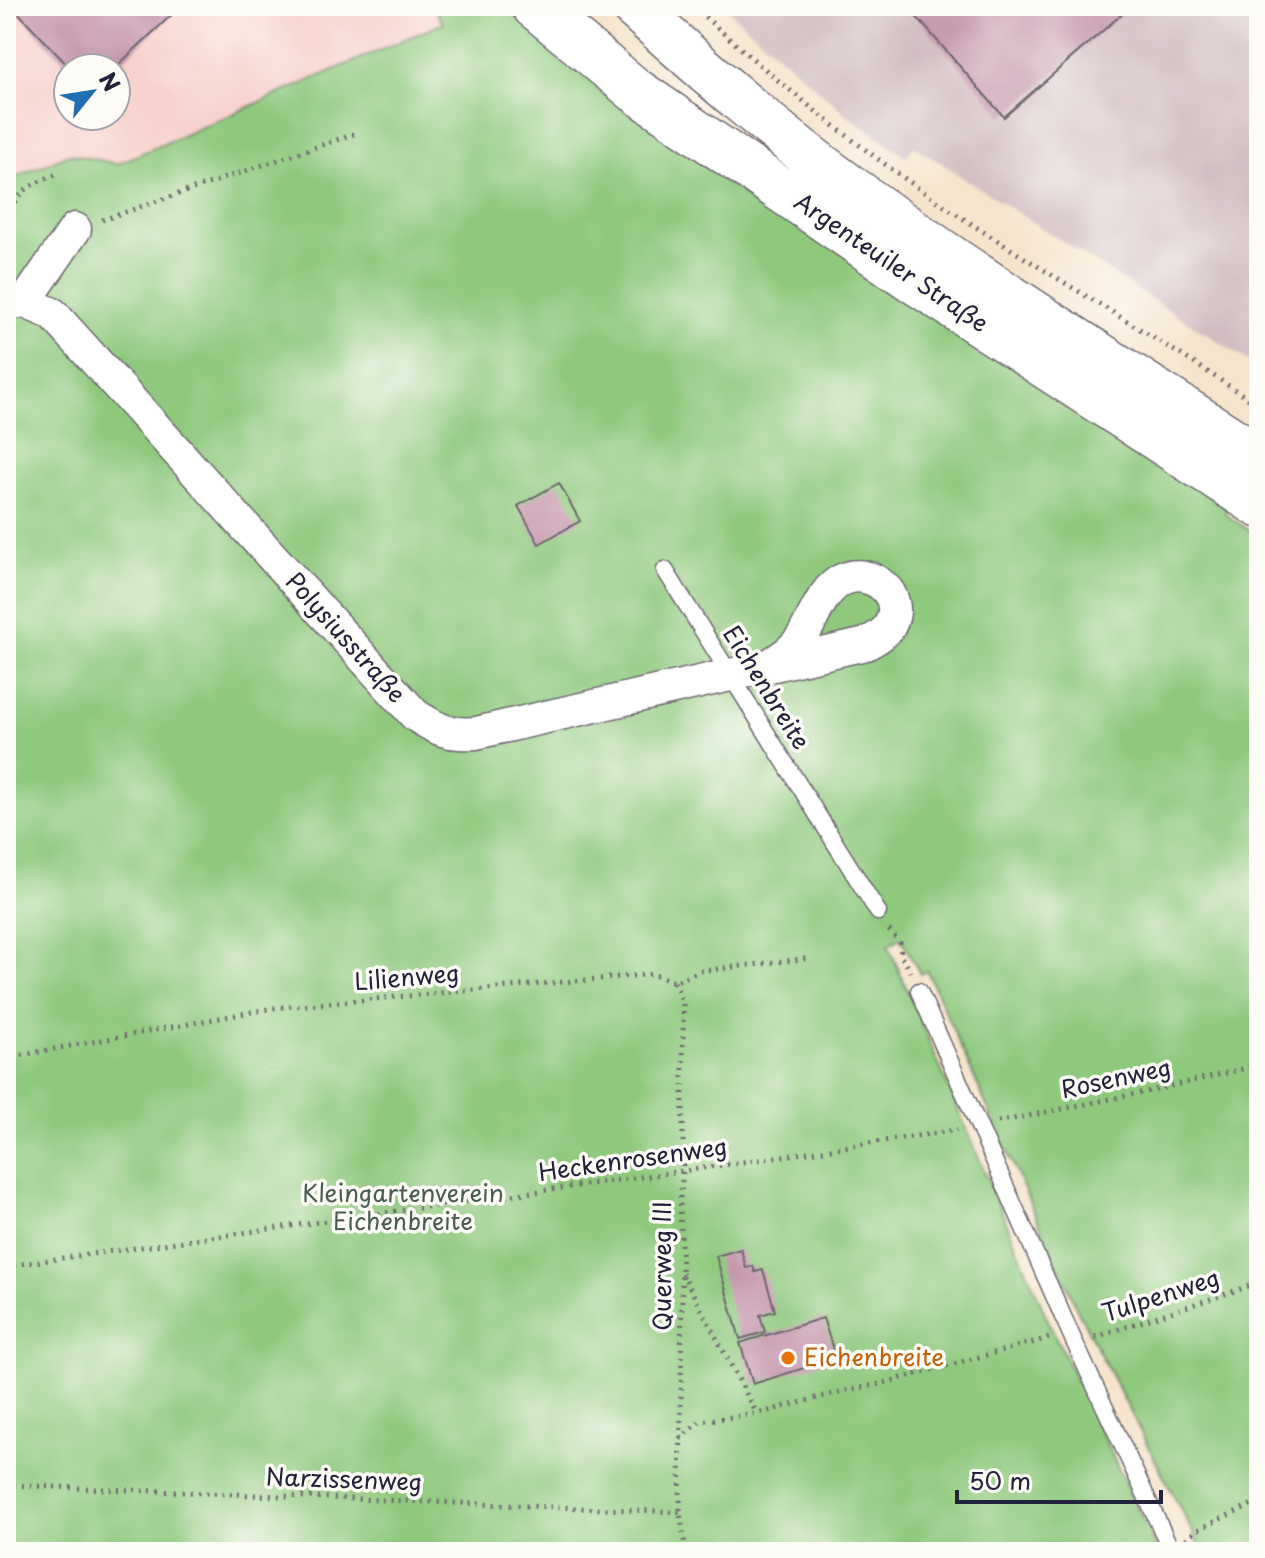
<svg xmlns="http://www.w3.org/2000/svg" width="1265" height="1558" font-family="'Playpen Sans',sans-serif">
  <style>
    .built { fill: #f7d0cb; fill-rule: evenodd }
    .industrial { fill: #d2bec2 }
    .green { fill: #8fc97e; stroke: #58765c; stroke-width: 2 }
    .building { fill: #c495ac }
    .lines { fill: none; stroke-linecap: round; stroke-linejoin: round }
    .service-casing { stroke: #6c666e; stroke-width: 19 }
    .minor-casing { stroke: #6c666e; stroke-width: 35 }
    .primary-casing { stroke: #6c666e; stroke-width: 47 }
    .path { stroke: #6c666e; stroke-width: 5; stroke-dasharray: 2 6; stroke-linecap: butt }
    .service { stroke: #fff; stroke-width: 16 }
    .minor { stroke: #fff; stroke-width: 32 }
    .primary { stroke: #fff; stroke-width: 44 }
    .food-dot { fill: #e8710a; stroke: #fdfcf7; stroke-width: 3 }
    .labels { text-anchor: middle; stroke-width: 7; stroke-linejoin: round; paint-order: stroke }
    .street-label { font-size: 24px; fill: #22223b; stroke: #fdfcf7 }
    .park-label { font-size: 24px; fill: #485c52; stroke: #fdfcf7 }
    .food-label { font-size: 24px; fill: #c56008; stroke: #fdfcf7; text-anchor: start }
  </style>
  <rect width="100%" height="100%" fill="#fdfcf7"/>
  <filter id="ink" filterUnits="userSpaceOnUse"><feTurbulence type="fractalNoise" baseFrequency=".0125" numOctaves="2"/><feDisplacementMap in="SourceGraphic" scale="16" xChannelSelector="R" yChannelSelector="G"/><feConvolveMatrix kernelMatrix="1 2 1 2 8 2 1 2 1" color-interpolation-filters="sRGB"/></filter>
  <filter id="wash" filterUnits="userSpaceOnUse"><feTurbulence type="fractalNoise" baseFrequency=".006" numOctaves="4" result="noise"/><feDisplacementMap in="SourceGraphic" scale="32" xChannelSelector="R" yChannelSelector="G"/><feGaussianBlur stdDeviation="1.8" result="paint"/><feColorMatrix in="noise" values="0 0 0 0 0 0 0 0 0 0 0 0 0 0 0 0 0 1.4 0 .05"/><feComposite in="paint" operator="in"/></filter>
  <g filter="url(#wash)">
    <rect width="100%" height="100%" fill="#f6e4cc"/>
    <path class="built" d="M 6,6 L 433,6 L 443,22 L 117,164 L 69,154 L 16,177 L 6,197 ZM 68,68 L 116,68 L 116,116 L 68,116 Z"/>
    <path class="industrial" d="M 723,6 L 1259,6 L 1259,368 L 914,146 L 906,157 L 846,114 Z"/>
    <path class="green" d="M 433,6 L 509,6 L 524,22 L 1227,509 L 1225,514 L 1259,537 L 1259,1552 L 1203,1552 L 1078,1311 L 927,971 L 920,974 L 901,938 L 888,945 L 1050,1325 L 1158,1552 L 6,1552 L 6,197 L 16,177 L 69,154 L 117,164 L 443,23 Z"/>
    <g id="blocks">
      <path class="building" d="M 12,6 L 181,6 L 115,68 L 70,68 Z
        M 907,6 L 1131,6 L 1004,117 Z
        M 559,483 L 580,521 L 539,544 L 518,506 Z
        M 741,1249 L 746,1268 L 753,1266 L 755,1272 L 763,1270 L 775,1311 L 760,1315 L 765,1332 L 740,1339 L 716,1256 Z
        M 823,1318 L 836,1358 L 753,1384 L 740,1343 Z"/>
    </g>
  </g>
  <g filter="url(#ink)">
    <use href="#blocks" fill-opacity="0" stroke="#6c666e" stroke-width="2"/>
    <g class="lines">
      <defs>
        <path id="service" d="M 665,570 L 878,912
          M 919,991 L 1073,1339 L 1172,1552"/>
        <path id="minor" d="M 25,302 L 75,229
          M 6,303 L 25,302 L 53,314 L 415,715 C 438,730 448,735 476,733 L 866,644 C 875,639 885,634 890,625 C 906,595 871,566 842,580 C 821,590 813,622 800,640 C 790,653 779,659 766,667"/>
        <path id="primary" d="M 534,6 L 635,90 L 917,283 L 1259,505
          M 633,6 C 704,70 776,134 853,189 C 984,284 1123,369 1259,457"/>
      </defs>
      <use href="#service" class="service-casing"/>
      <use href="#minor" class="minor-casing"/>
      <use href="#primary" class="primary-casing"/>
      <path class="path" d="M 693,6 C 771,77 853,144 940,203 C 1045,274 1155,335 1259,406
        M 102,220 L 357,133
        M 6,225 C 20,188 24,188 59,173
        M 889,930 L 900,943 L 901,957 L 905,961 L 910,972
        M 674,982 L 683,1002 L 683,1171 L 680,1200 L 682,1273 L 680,1512 L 686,1552
        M 6,1058 L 273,1008 L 654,974 L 674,982 L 700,971 L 811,958
        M 998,1122 L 1150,1091 L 1259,1065
        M 6,1266 L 683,1171 L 957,1130
        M 682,1273 L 757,1414
        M 1095,1337 L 1259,1283
        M 680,1439 L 700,1421 L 757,1414 L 835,1393 L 880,1384 L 1049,1338
        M 6,1485 L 680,1512
        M 1186,1539 L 1195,1531 L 1259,1501"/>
      <use href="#service" class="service"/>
      <use href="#minor" class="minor"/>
      <use href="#primary" class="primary"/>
    </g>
  </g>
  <circle class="food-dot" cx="788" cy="1358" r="8"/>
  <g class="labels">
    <g class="street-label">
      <text transform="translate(891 263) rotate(34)" y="8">Argenteuiler Straße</text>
      <text transform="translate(345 638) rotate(48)" y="8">Polysiusstraße</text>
      <text transform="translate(766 688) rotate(58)" y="8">Eichenbreite</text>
      <text transform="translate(407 978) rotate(-5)" y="8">Lilienweg</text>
      <text transform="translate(1116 1079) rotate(-12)" y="8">Rosenweg</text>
      <text transform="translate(633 1160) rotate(-8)" y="8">Heckenrosenweg</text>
      <text transform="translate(663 1266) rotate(-90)" y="8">Querweg III</text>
      <text transform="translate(1161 1296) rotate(-18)" y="8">Tulpenweg</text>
      <text transform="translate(344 1480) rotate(2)" y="8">Narzissenweg</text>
    </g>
    <g class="park-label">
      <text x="403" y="1202">Kleingartenverein<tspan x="403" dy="28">Eichenbreite</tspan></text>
    </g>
    <g class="food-label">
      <text x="804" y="1366">Eichenbreite</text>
    </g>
  </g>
  <rect width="1265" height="1558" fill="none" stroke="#fdfcf7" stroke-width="32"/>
  <g transform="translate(92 92) rotate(60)"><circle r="38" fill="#fdfcf7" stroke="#a5a5ac" stroke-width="2"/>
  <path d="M0-6L14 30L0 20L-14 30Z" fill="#1f6fb2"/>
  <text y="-12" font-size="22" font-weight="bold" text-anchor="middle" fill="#22223b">N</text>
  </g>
  <path d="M957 1490v12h204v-12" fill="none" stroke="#22223b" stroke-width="4"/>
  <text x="969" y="1490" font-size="24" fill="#22223b" stroke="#fdfcf7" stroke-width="6" paint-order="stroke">50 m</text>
</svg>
